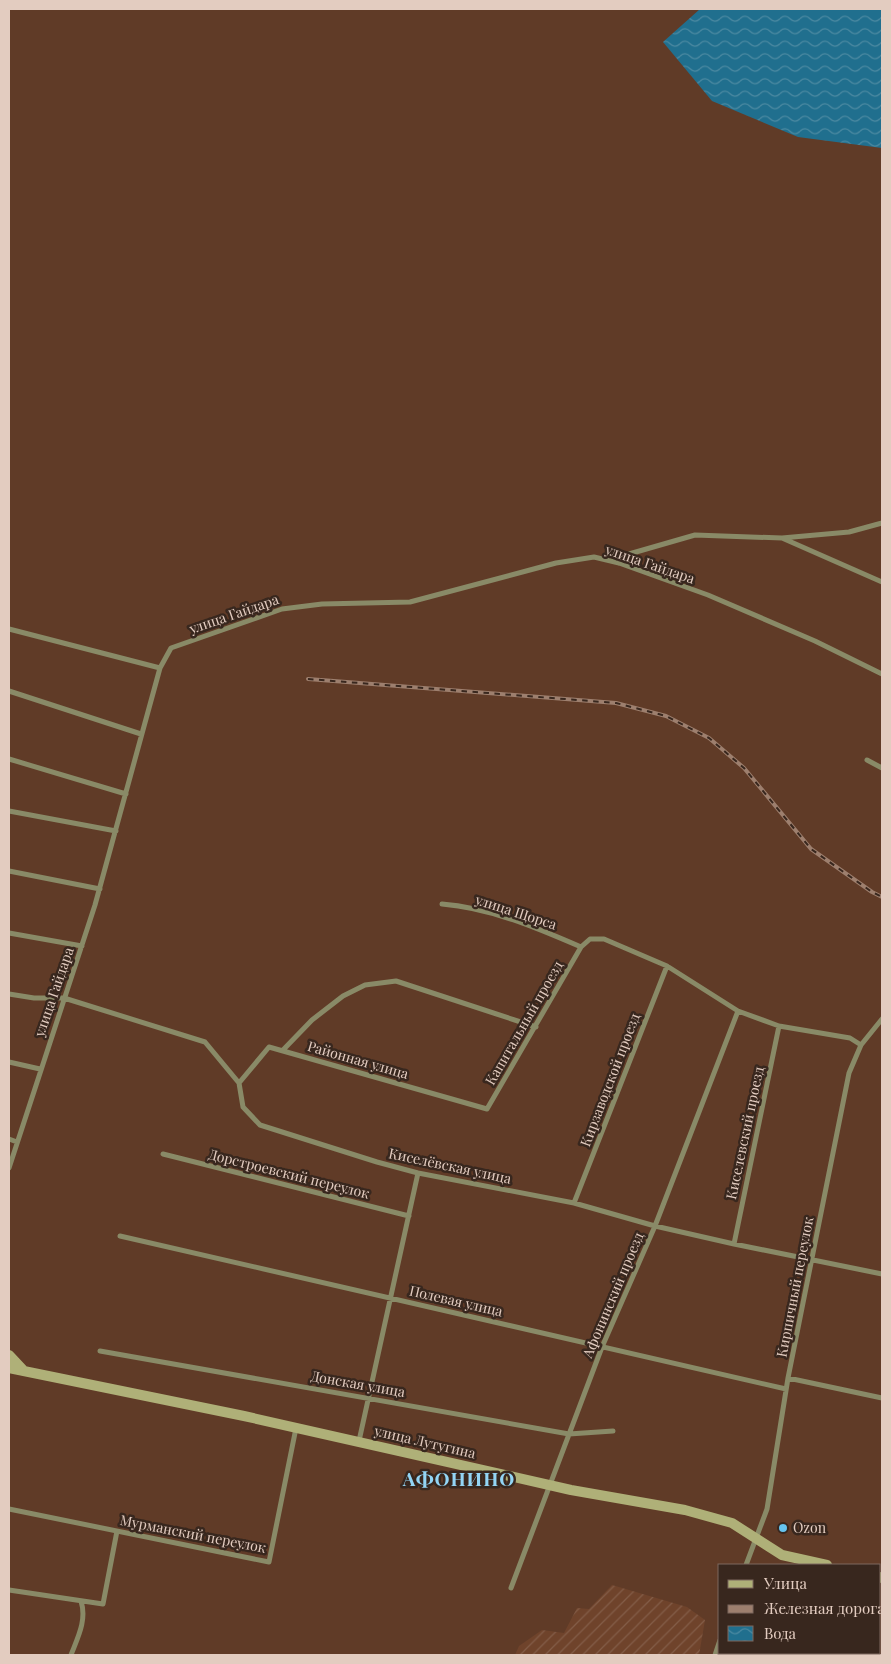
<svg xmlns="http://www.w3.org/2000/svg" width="891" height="1664" font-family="'Playfair Display',serif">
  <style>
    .industrial { fill: url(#industrial-furrows) }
    .water { fill: url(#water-waves) }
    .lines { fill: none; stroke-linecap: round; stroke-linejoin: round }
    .minor { stroke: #898a67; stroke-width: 5 }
    .secondary { stroke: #afb078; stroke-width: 10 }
    .rail-casing { stroke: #9d7f6e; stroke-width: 4 }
    .rail { stroke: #38271e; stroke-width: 2; stroke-dasharray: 5.5; stroke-linecap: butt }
    .poi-dot { fill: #66c4ef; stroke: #38271e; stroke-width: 2 }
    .labels { text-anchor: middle; stroke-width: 5; stroke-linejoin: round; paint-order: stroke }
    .street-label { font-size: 14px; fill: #e3ccc0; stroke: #38271e }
    .poi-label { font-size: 14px; fill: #e3ccc0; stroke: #38271e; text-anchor: start }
    .district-label { font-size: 19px; font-weight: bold; letter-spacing: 1px; fill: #93d5f5; stroke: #38271e }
  </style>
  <defs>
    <pattern id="industrial-furrows" width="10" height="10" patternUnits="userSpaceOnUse" patternTransform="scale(1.25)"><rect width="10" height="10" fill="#6f432b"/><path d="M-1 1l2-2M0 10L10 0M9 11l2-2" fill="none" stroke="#835d48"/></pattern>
    <pattern id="water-waves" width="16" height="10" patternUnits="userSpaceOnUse" patternTransform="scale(1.25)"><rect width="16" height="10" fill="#206f8e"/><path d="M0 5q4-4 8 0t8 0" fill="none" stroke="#4b89a1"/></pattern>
  </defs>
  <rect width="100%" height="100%" fill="#603b27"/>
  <path class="industrial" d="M 612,1585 L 687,1607 L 705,1620 L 699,1655 L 515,1655 L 519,1646 L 542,1630 L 564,1633 L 577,1608 L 589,1609 Z"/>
  <path class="water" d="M 700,9 L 882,9 L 882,148 L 798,137 L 712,101 L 663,42 Z"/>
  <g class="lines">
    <path class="minor" d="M 782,538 L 882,582
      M 619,563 L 629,554 L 695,535 L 782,538 L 849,532 L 882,523
      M 9,629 L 160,668
      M 9,691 L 141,734
      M 9,759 L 126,794
      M 867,760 L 882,768
      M 9,811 L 116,831
      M 9,871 L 100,889
      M 442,904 C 491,908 537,928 581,947
      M 9,933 L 82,946
      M 9,994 L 34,998 L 64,998 L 205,1042 L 239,1083 L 243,1107 L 260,1125 L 377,1162 L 418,1173 L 574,1203 L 655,1226 L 734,1244 L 882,1274
      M 283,1050 L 312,1020 L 343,996 L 365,985 L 396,981 L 536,1027
      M 9,1062 L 40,1069
      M 239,1083 L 269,1047 L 487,1109 L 581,947 L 590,939 L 604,939 L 667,966 L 738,1011 L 779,1026 L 850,1038 L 861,1045
      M 9,1139 L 17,1142
      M 163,1154 L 409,1216
      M 9,1168 L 95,905 L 160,668 L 171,648 L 282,609 L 322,604 L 410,602 L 556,563 L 594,557 L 619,563 L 708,595 L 815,641 L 882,674
      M 574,1203 L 667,966
      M 120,1236 L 786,1389
      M 734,1244 L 779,1026
      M 100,1351 L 569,1434 L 613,1431
      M 788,1378 L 882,1398
      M 359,1441 L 418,1173
      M 9,1509 L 269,1562 L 296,1428
      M 746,1565 L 767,1509 L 788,1378 L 849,1073 L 861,1045 L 882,1019
      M 511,1588 L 602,1347 L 655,1226 L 738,1011
      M 9,1590 L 103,1604 L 117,1531
      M 71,1655 C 78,1637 87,1620 81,1601
      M 715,1655 L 720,1640"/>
    <path class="secondary" d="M 9,1355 L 24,1371
      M 9,1368 L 244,1416 L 571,1490 L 685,1510 L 732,1523 L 782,1555 L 827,1565
      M 880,1577 L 882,1578"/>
    <defs>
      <path id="rail" d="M 308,679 L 616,703 L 666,716 L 709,738 L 744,768 L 811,849 L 872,892 L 882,897"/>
    </defs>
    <use href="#rail" class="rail-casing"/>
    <use href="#rail" class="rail"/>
  </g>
  <circle class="poi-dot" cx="783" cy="1528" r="5"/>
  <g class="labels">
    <g class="street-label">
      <text transform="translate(650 564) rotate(19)" y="5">улица Гайдара</text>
      <text transform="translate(234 614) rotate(-19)" y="5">улица Гайдара</text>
      <text transform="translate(516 912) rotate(18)" y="5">улица Щорса</text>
      <text transform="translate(54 992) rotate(-71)" y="5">улица Гайдара</text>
      <text transform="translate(524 1023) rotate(-60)" y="5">Капитальный проезд</text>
      <text transform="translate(358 1060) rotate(16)" y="5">Районная улица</text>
      <text transform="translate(610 1080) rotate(-69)" y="5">Кирзаводской проезд</text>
      <text transform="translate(745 1133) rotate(-78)" y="5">Киселевский проезд</text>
      <text transform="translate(450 1166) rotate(12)" y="5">Киселёвская улица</text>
      <text transform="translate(289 1174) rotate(14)" y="5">Дорстроевский переулок</text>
      <text transform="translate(795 1287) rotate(-79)" y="5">Кирпичный переулок</text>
      <text transform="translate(613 1295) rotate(-67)" y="5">Афонинский проезд</text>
      <text transform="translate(456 1301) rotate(13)" y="5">Полевая улица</text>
      <text transform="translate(358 1384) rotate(10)" y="5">Донская улица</text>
      <text transform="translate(425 1442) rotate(13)" y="5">улица Лутугина</text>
      <text transform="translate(193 1534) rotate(11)" y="5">Мурманский переулок</text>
    </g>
    <g class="poi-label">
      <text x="793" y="1533">Ozon</text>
    </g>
    <g class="district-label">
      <text x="459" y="1486">АФОНИНО</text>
    </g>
  </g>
  <rect width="891" height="1664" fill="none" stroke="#e3ccc0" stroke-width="20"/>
  <rect x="718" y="1564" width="162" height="90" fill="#38271e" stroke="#7c695f"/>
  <rect x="728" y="1580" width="25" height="8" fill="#afb078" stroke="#7c695f"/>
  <text x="764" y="1589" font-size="15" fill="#e3ccc0">Улица</text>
  <rect x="728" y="1605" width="25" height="8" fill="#9d7f6e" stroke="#7c695f"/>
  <text x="764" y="1614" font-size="15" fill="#e3ccc0">Железная дорога</text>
  <rect x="728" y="1626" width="25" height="15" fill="url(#water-waves)" stroke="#7c695f"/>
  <text x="764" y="1639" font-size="15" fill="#e3ccc0">Вода</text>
</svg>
